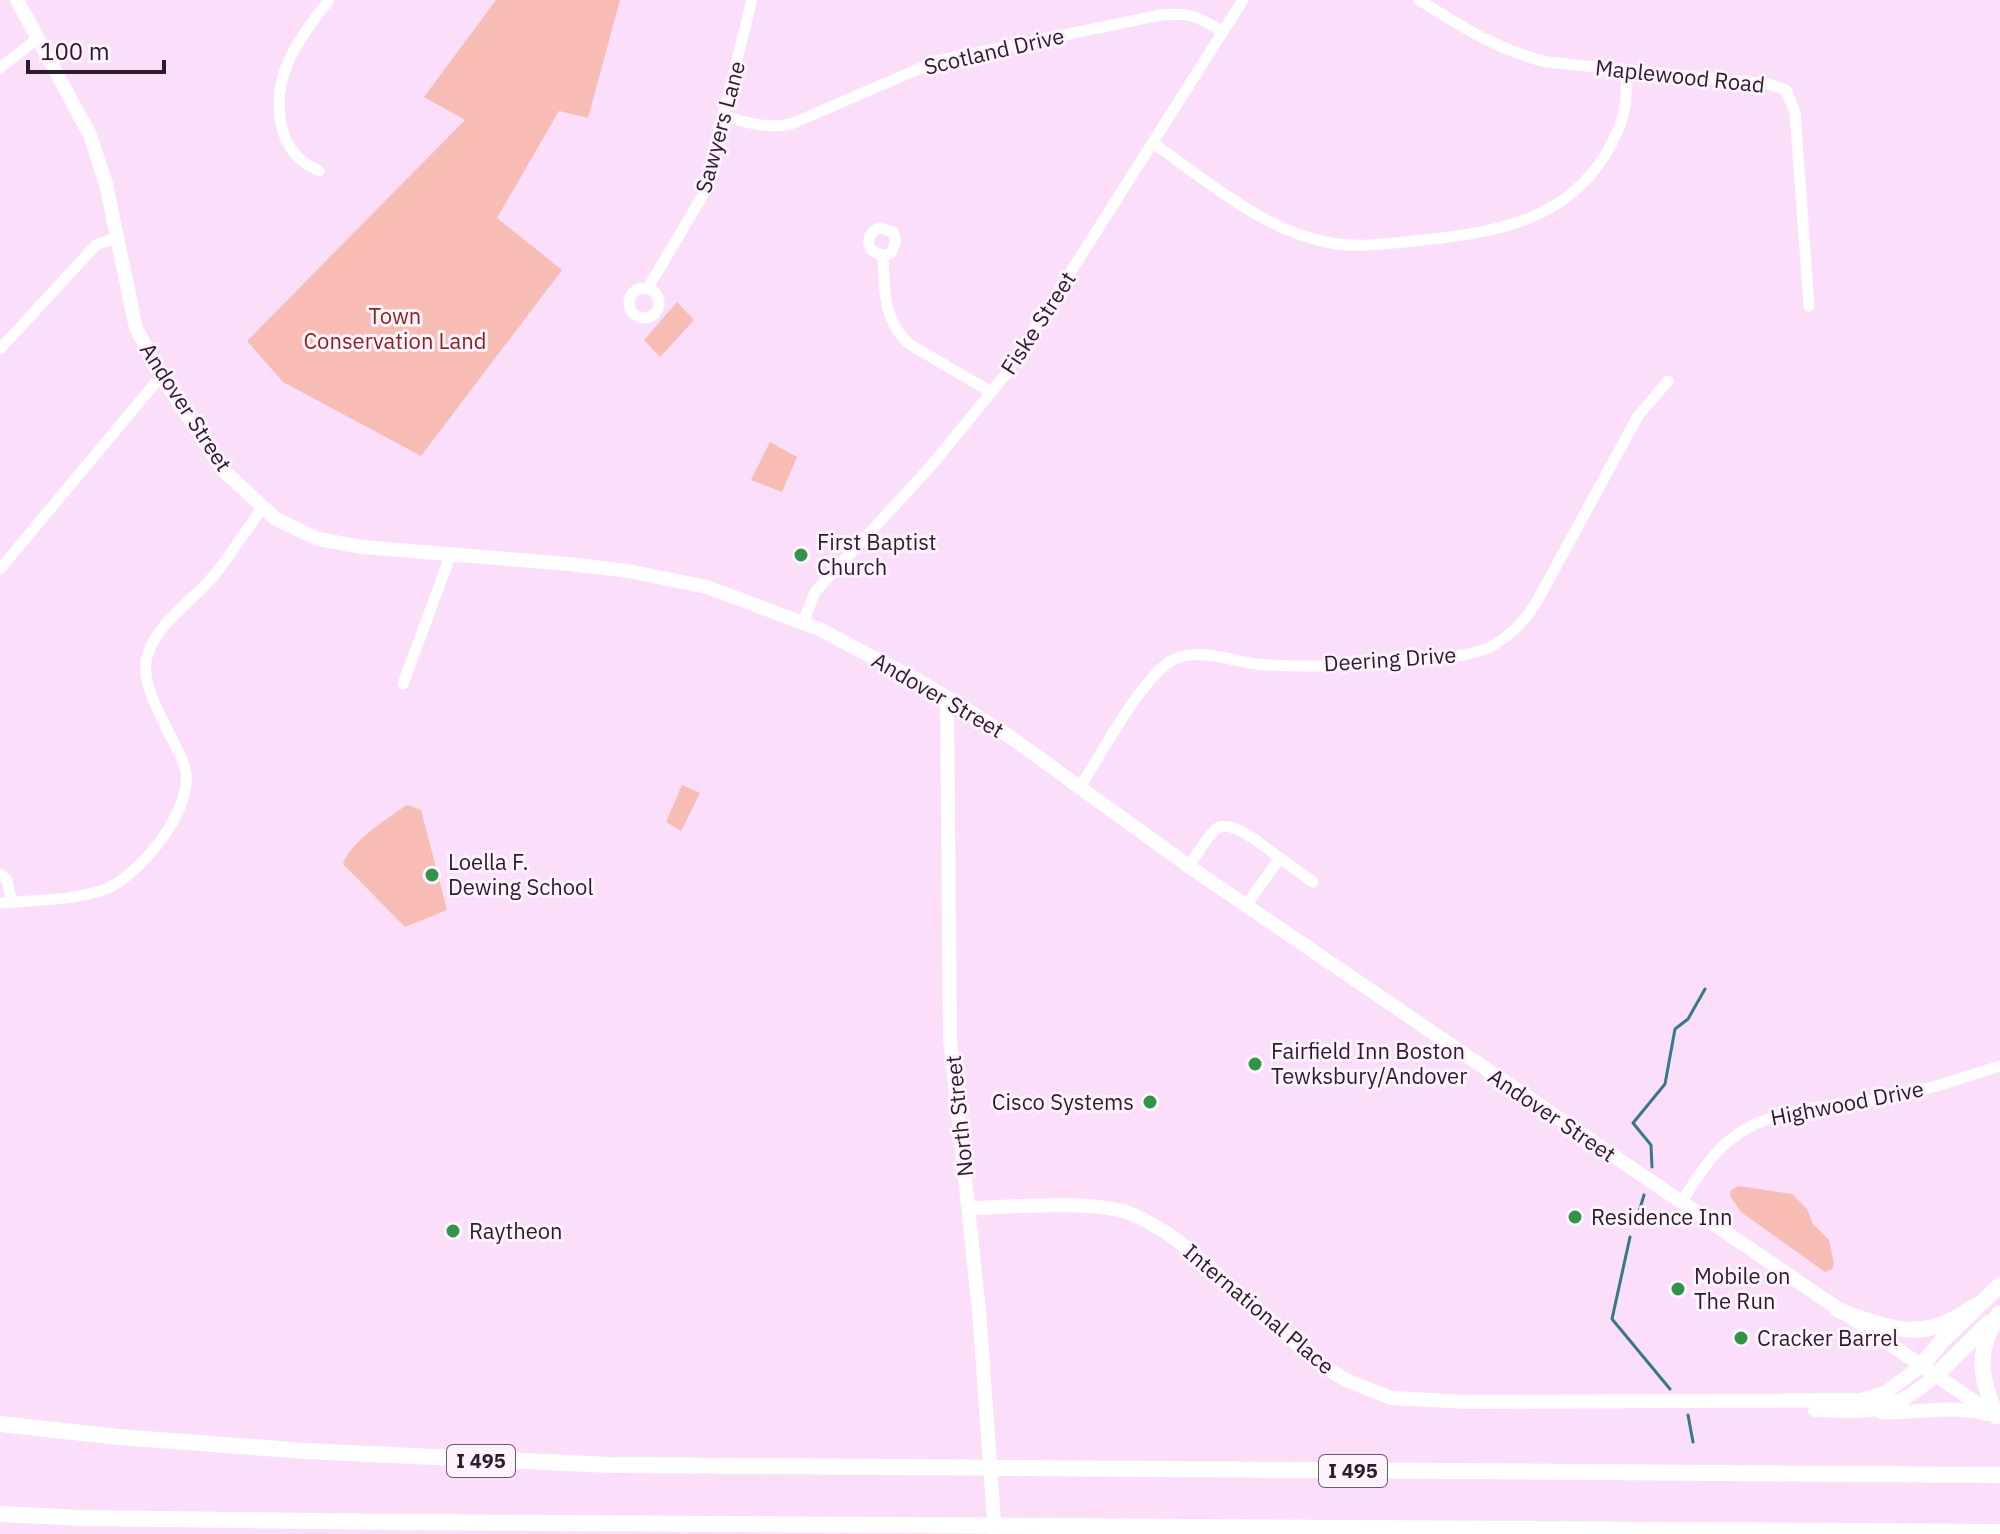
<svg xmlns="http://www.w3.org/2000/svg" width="2000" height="1534" font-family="'IBM Plex Sans',sans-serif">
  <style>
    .green { fill: #f7bdb5 }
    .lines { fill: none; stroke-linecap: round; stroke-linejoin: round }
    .stream { stroke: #387887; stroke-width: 3 }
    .minor { stroke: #fff; stroke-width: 11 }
    .major { stroke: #fff; stroke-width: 14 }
    .highway { stroke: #fff; stroke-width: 16 }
    .poi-dot { fill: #329448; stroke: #fdf3fc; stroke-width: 3 }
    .labels { text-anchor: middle; stroke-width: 6; stroke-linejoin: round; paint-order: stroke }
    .shield { fill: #fdf3fc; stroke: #6b5c6a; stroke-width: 2 }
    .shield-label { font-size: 20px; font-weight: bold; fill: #2d1b2c }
    .street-label { font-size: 22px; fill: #2d1b2c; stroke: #fdf3fc }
    .park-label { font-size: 22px; fill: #8d1f1a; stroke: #fdf3fc }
    .poi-label { font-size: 22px; fill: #2d1b2c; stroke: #fdf3fc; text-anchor: start }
  </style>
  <rect width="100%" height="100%" fill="#fbdefa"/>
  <path class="green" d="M 496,0 L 620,0 L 588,118 L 559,111 L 497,218 L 562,270 L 421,456 L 283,382 L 247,341 L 465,120 L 424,97 Z
    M 677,302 L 694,320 L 660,357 L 644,340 Z
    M 770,442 L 797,457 L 782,492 L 751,480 Z
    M 682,785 L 700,793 L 681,831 L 666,822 Z
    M 407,805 L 421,810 L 447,910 L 405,927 L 343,864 C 350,842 388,818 407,805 Z
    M 1739,1186 L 1792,1194 L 1807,1209 L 1813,1224 L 1829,1240 L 1834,1264 L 1832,1269 L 1825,1272 L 1741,1212 L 1730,1196 L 1731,1190 Z"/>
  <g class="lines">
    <path class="stream" d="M 1652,1167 L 1651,1145 L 1633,1123 L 1665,1084 L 1675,1029 L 1688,1019 L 1705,989
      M 1636,1222 L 1644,1195
      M 1630,1237 L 1612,1319 L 1670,1389
      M 1688,1415 L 1693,1442"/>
    <path class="minor" d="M 1419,0 C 1462,27 1496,49 1546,62 L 1768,84 L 1786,90 L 1795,112 L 1809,306
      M 0,68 L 38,38
      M 724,116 C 748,123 767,129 791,124 L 937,61 L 1161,15 C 1190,12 1199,17 1223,32
      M 1153,143 C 1206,180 1262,229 1326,242 C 1358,249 1392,243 1423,240 C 1497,232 1566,221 1607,152 C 1624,122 1628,106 1626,71
      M 319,171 C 298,161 286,148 281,124 C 271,74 300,38 329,0
      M 883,256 L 871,250 C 866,240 870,231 880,228 L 893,232 L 896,241 L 891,253 L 883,256 C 885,291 882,318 909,344 L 991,392
      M629 303a15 15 0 1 1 30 0a15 15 0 1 1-30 0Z
      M 648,288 L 703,195 L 752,0
      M 0,349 L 96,245 L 116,238
      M 0,569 L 161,376
      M 803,623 L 815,592 L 931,466 L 1006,374 L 1243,0
      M 403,684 L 451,554
      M 1080,787 C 1101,755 1142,676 1173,660 C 1197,647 1232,661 1257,664 C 1308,669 1359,664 1410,660 C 1435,658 1464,658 1488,648 C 1509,638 1524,622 1536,603 L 1638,416 L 1668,381
      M 1280,858 L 1313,882
      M 1189,866 C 1197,855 1205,839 1215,830 C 1230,815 1266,849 1280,858 L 1247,904
      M 0,874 L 7,880 L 12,902
      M 0,903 C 33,900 71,901 103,890 C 139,878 199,804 184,765 C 174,737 138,687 147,657 C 157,621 194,601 216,573 C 232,552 247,530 262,508
      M 1681,1203 C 1692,1185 1703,1168 1716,1153 C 1759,1105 1823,1109 1882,1099 C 1922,1092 1961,1078 2000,1066"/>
    <path class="major" d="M 17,0 L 90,135 L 106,184 L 136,328 L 161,376 L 224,471 L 276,519 L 318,539 L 362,547 L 569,564 L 628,571 L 707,587 L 819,629 L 928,686 L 1006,734 L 1194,870 L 1997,1417
      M 947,698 L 950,1038 L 979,1310 L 995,1534
      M 969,1208 C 1010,1207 1092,1200 1129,1213 C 1150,1221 1169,1234 1187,1248 L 1320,1364 L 1346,1380 L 1391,1398 L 1469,1402 L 1860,1400 L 1885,1393 L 1921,1366
      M 1815,1410 C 1873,1412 1890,1415 1936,1375
      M 1881,1412 C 1917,1414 1951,1404 1987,1414"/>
    <path class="highway" d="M 1838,1310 C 1875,1324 1912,1340 1950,1321 C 1960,1316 1968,1310 1978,1305
      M 1921,1366 L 1942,1341 L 2000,1285
      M 1936,1375 L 1989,1323
      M 1996,1416 C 1980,1376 1975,1353 1999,1314
      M 0,1424 L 119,1437 L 306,1451 L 610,1465 L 2000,1475
      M 0,1514 L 84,1518 L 401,1522 L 2000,1532"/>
  </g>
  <g class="poi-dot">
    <circle cx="801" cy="555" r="8"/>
    <circle cx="432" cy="875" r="8"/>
    <circle cx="1255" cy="1064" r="8"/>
    <circle cx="1150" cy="1102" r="8"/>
    <circle cx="1575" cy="1217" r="8"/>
    <circle cx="453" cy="1231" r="8"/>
    <circle cx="1678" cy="1289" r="8"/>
    <circle cx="1741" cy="1338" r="8"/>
  </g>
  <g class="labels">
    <g class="shield">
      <rect x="447" y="1445" width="68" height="32" rx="6"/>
      <rect x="1319" y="1455" width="68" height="32" rx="6"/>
    </g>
    <g class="shield-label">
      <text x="481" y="1468">I 495</text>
      <text x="1353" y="1478">I 495</text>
    </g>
    <g class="street-label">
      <text transform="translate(994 51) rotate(-13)" y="8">Scotland Drive</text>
      <text transform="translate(1680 76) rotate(6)" y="8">Maplewood Road</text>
      <text transform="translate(720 127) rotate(-75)" y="8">Sawyers Lane</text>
      <text transform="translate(1038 323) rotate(-57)" y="8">Fiske Street</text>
      <text transform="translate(186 407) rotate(57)" y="8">Andover Street</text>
      <text transform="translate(1390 659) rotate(-4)" y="8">Deering Drive</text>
      <text transform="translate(938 695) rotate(30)" y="8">Andover Street</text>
      <text transform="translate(1847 1103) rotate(-11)" y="8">Highwood Drive</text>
      <text transform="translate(1552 1115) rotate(34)" y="8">Andover Street</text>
      <text transform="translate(959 1116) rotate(-96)" y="8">North Street</text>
      <text transform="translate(1259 1309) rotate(40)" y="8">International Place</text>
    </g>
    <g class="park-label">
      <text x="395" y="324">Town<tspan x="395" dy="25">Conservation Land</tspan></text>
    </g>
    <g class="poi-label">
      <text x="817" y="550">First Baptist<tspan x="817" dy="25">Church</tspan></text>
      <text x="448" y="870">Loella F.<tspan x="448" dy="25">Dewing School</tspan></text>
      <text x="1271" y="1059">Fairfield Inn Boston<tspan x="1271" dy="25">Tewksbury/Andover</tspan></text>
      <text x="1134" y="1110" text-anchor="end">Cisco Systems</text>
      <text x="1591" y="1225">Residence Inn</text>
      <text x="469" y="1239">Raytheon</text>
      <text x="1694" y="1284">Mobile on<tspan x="1694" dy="25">The Run</tspan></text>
      <text x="1757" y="1346">Cracker Barrel</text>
    </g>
  </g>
  <path d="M28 60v12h136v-12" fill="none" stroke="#2d1b2c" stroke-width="4"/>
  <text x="40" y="60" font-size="24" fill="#2d1b2c" stroke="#fdf3fc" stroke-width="6" paint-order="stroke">100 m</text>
</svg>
